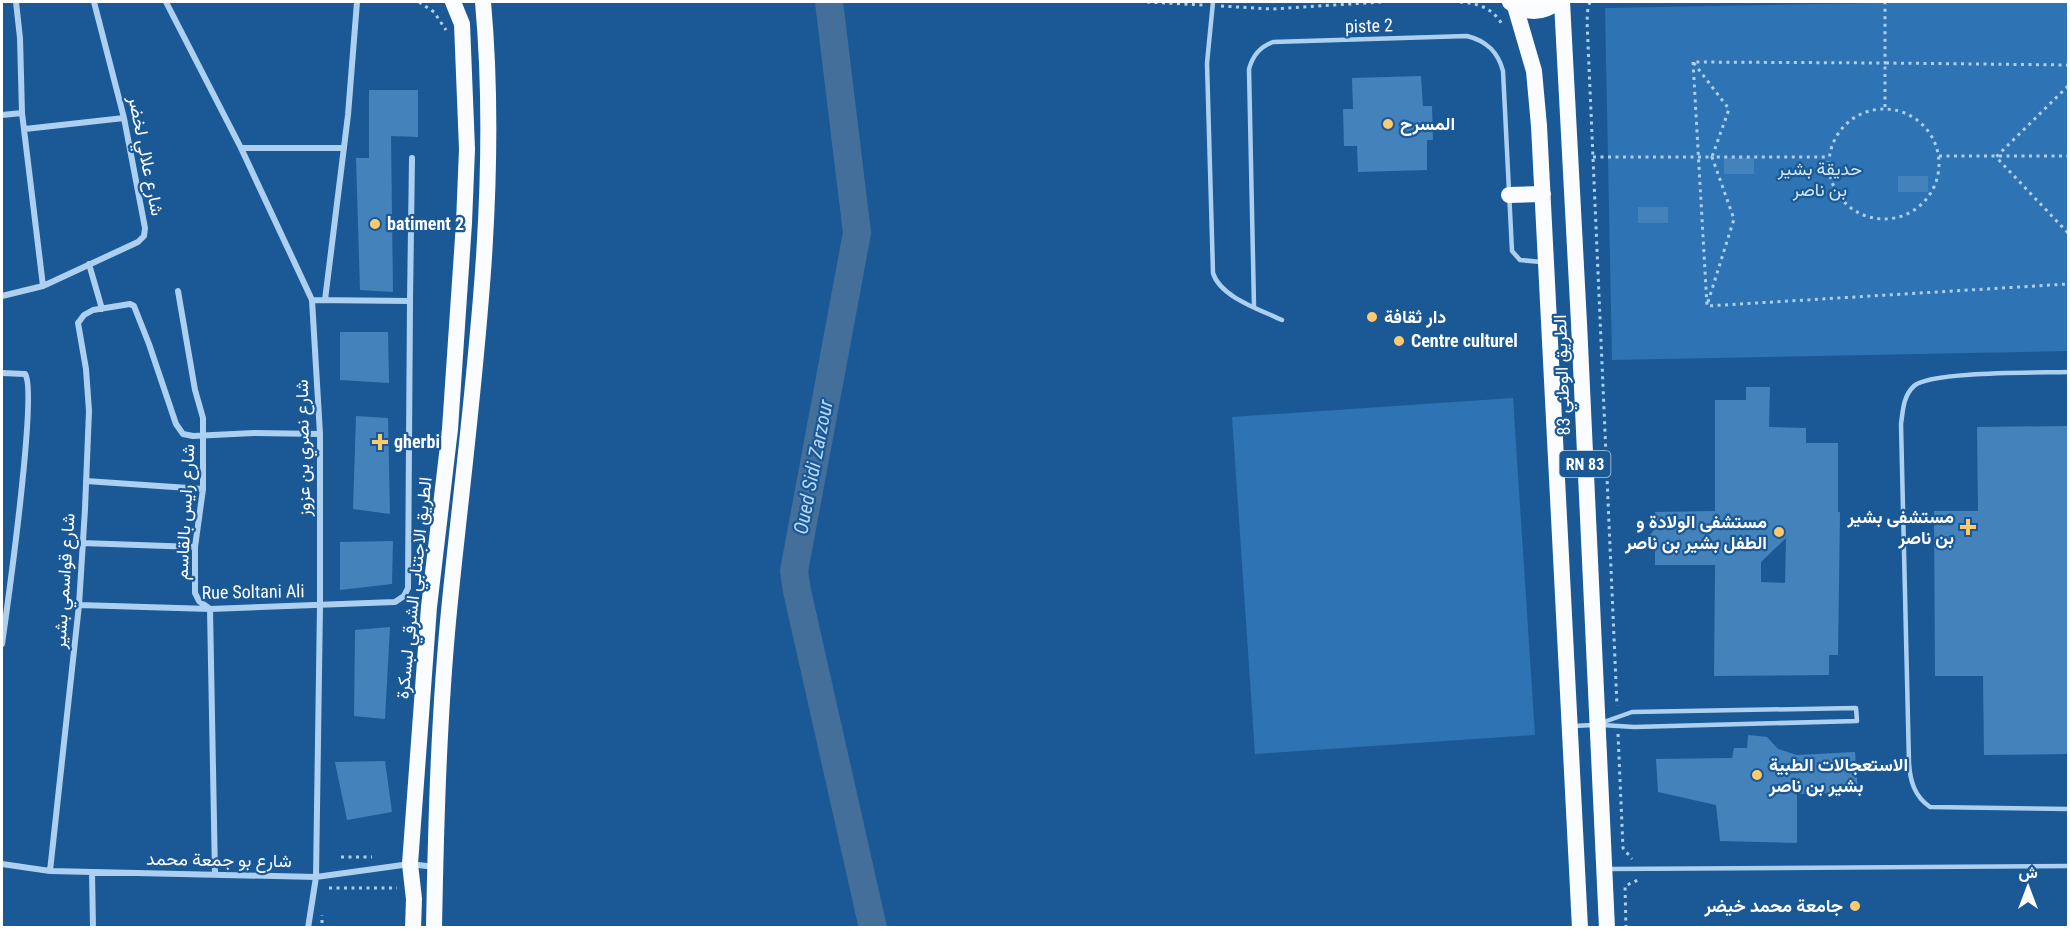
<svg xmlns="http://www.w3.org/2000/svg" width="2070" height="929" font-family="'Roboto Condensed',Vazirmatn,sans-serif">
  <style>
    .green { fill: #2e73b3 }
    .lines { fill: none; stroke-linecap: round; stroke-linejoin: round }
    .river { stroke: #446f9a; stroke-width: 28 }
    .building { fill: #4482bc; fill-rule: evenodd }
    .path { stroke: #add0f0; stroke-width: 3; stroke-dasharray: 3 4.5; stroke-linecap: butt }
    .service { stroke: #add0f0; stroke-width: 4.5 }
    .minor { stroke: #add0f0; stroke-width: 6 }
    .trunk { stroke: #fafcff; stroke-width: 16 }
    .poi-dot { fill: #ffca6c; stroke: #1a5995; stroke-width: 2 }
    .labels { text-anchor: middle; stroke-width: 4.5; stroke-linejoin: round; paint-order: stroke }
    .shield { fill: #1a5995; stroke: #bacddf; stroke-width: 1.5 }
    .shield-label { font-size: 16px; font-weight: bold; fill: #fff }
    .street-label { font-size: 18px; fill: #fff; stroke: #1a5995 }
    .poi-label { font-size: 18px; font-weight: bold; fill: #fff; stroke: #1a5995; text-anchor: start }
    .park-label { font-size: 18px; fill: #d4e8fb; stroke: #1a5995 }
    .water-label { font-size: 20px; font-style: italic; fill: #b9d9f6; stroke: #1a5995 }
  </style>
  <rect width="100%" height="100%" fill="#1a5995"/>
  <path class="green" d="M 1930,2 L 2068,2 L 2068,351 L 1612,360 L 1605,8 Z
    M 1513,398 L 1535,735 L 1255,754 L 1232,417 Z"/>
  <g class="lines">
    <path class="river" d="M 829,2 L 857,233 L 794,571 L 797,591 L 873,928"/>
  </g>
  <path class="building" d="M 1421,76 L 1423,106 L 1432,106 L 1433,140 L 1427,140 L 1427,170 L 1358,172 L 1357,146 L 1344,146 L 1343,109 L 1353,109 L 1352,78 Z
    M 369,90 L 418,90 L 418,137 L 391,136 L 393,292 L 360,290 L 356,158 L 369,158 Z
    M 1724,158 L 1754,158 L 1754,174 L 1724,174 Z
    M 1898,176 L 1928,176 L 1928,192 L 1898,192 Z
    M 1638,207 L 1668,207 L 1668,223 L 1638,223 Z
    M 340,332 L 388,332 L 389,383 L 340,380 Z
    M 1746,387 L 1770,387 L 1769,427 L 1806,428 L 1806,443 L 1838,443 L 1838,512 L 1840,512 L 1838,655 L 1829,655 L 1829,675 L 1714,676 L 1715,565 L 1655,565 L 1655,551 L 1644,541 L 1656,528 L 1655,512 L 1715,511 L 1715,400 L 1746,400 ZM 1786,538 L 1785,583 L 1761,582 L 1761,562 Z
    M 356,416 L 388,418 L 390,514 L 353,509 Z
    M 2068,426 L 2068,754 L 1984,755 L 1983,676 L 1935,676 L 1934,511 L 1978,511 L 1977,427 Z
    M 393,541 L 392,584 L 340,590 L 340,542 Z
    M 390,627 L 385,719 L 354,716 L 355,630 Z
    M 1748,735 L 1767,737 L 1778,749 L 1797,755 L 1855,752 L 1858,792 L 1797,794 L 1797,843 L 1720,841 L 1716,805 L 1658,792 L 1656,759 L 1732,758 L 1734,748 L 1747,748 Z
    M 385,761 L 392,812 L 347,820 L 335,762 Z"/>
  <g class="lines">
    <path class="path" d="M 419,2 L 434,12 L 446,30
      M 1147,2 L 1203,5
      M 1460,2 C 1479,3 1494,9 1503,26
      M 1590,2 L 1588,7 L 1587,21 L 1617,706
      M 1221,6 L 1272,9 L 1381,2
      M 1693,62 L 1707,306 L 2068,284
      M 2068,86 L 1996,157 L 2068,233
      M 1885,107 L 1885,63 L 2068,65
      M1829 164a55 55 0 1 1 110 0a55 55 0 1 1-110 0Z
      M 1939,156 L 2068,156
      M 1593,157 L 1712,157 L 1729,109 L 1693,62 L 1885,63 L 1885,2
      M 1708,302 L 1734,219 L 1712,157 L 1828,157
      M 1618,734 L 1623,848 L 1632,859
      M 341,857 L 372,857
      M 329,888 L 397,888
      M 322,923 L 322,915
      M 1626,928 L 1625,886 L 1640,879"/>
    <path class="service" d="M 1213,2 L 1207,63 L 1213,273 C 1220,297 1261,310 1282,320
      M 1254,306 L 1249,69 C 1253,55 1260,47 1273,42 L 1467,36 C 1487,41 1498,52 1503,71 L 1512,251 L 1520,260 L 1541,262
      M 2068,372 C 2041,373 1930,371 1914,386 C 1903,396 1903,411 1901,424 L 1909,763 C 1910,780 1914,796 1930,807 L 2068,809
      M 1601,723 L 1632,712 L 1856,708 L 1857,721 L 1634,727 L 1602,725
      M 1574,726 L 1593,725
      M 1609,869 L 2068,866"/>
    <path class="minor" d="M 16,2 L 20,38 L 22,113 L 43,286
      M 166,2 L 241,148 L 312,300 L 320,434 L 320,605 L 316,877 L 308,928
      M 2,115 L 22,113
      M 25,129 L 124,118
      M 241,148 L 344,148
      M 89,264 L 102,309
      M 178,291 L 195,390 L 203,418 L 203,489 L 195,547 L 195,593 L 199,601 L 210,609 L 215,875
      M 2,296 L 43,286 L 138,242 L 144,236 L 145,228 L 124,118 L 94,2
      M 312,300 L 410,301 L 412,158
      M 325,300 L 348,115 L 357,2
      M 2,373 L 25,374 C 38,390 7,609 2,644
      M 86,481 L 203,489
      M 82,543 L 195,547
      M 79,605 L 210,609 L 395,602 L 404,596 L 408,588 L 410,301
      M 2,864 L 50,871 L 316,877 L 410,864 L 435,867
      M 50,871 L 79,605 L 85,509 L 89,411 L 86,369 L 78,323 L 84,315 L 93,310 L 130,304 L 134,306 L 149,344 L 176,424 L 183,434 L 193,436 L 254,433 L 320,434
      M 92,872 L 93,928"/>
    <path class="trunk" d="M 1510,2 C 1525,14 1543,14 1557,2
      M 1562,2 L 1579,323 L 1607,928
      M 1515,6 L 1534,71 L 1539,126 L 1580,928
      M 1509,195 L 1543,194
      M 413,928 L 414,899 L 410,864 L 429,607 L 450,429 L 464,223 L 467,149 L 462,24 L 453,2
      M 434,928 C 436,819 439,710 450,601 C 470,403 501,201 483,2"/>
  </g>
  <g class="poi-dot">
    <circle cx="1388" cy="124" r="6"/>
    <circle cx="375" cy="224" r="6"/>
    <circle cx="1372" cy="317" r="6"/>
    <circle cx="1399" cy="341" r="6"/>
    <path d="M377 433h6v6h6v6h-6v6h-6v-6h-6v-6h6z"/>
    <path d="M1965 518h6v6h6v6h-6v6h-6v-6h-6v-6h6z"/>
    <circle cx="1779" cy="532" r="6"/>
    <circle cx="1757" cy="775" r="6"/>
    <circle cx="1855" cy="906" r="6"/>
  </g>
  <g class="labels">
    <rect class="shield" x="1559.5" y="451" width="51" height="26" rx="4.5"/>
    <g class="shield-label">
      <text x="1585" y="470">RN 83</text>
    </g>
    <g class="street-label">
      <text transform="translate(1369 26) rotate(-2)" y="6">piste 2</text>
      <text transform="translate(146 156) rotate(79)" y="6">شارع علالي لخضر</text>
      <text transform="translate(1562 375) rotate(-92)" y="6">الطريق الوطني 83</text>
      <text transform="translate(303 448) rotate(-91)" y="6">شارع نصري بن عزوز</text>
      <text transform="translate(185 512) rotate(-87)" y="6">شارع رايس بالقاسم</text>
      <text transform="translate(64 581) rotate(-86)" y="6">شارع قواسمي بشير</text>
      <text transform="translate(414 588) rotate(-84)" y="6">الطريق الاجتنابي الشرقي لبسكرة</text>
      <text transform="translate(253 592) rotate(-1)" y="6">Rue Soltani Ali</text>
      <text transform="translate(219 860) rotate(1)" y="6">شارع بو جمعة محمد</text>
    </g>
    <g class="poi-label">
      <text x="1400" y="130">المسرح</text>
      <text x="387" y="230">batiment 2</text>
      <text x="1384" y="323">دار ثقافة</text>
      <text x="1411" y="347">Centre culturel</text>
      <text x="394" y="448">gherbi</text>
      <text x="1954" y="523" text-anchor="end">مستشفى بشير<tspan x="1954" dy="21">بن ناصر</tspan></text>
      <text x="1767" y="528" text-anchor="end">مستشفى الولادة و<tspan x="1767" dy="21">الطفل بشير بن ناصر</tspan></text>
      <text x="1769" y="771">الاستعجالات الطبية<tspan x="1769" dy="21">بشير بن ناصر</tspan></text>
      <text x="1843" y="912" text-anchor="end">جامعة محمد خيضر</text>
    </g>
    <g class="park-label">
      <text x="1820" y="175">حديقة بشير<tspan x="1820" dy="21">بن ناصر</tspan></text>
    </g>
    <g class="water-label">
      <text transform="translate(813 467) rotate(-79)" y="7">Oued Sidi Zarzour</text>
    </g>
  </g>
  <rect width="2070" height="929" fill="none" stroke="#ffffff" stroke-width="6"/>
  <g transform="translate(2028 887)" stroke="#1a5995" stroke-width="4.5" paint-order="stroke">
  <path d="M0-4.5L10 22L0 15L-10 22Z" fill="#ffffff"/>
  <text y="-9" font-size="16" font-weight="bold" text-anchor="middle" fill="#ffffff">ش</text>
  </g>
</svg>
